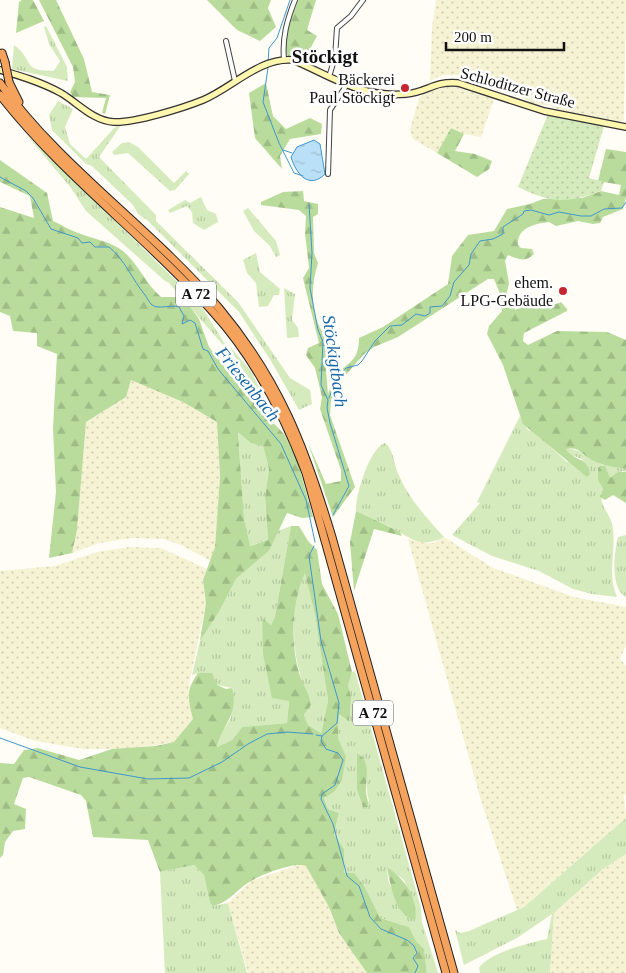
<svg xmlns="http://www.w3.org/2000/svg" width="626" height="973" font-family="'Times New Roman',serif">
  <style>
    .farmland { fill: url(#farmland-dots) }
    .grass { fill: url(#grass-tufts); fill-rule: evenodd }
    .forest { fill: url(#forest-firs); fill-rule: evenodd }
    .park { fill: url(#park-dots) }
    .water { fill: url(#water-ripples); stroke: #3f96cf }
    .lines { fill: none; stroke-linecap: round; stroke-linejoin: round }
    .stream { stroke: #3f96cf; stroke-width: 1 }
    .street-casing { stroke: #444; stroke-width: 6 }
    .secondary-casing { stroke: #333; stroke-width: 8 }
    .highway-casing { stroke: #222; stroke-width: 9 }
    .street { stroke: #fff; stroke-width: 4 }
    .secondary { stroke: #fff6b0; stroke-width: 5.5 }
    .highway { stroke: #f5a25d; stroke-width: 7 }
    .highway-bridge-casing { stroke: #222; stroke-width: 9; stroke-linecap: butt }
    .highway-bridge { stroke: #f5a25d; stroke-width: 7 }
    .poi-dot { fill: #c4262e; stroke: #fff; stroke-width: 2 }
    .labels { text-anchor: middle; stroke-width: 5; stroke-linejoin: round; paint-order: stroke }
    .shield { fill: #fff; stroke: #585858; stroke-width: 1 }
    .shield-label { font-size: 15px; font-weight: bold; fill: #111 }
    .poi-label { font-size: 16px; fill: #111; stroke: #fff; text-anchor: end }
    .street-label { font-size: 16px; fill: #111; stroke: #fff }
    .water-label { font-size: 18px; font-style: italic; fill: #1768a6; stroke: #fff }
    .quarter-label { font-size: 19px; font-weight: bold; fill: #111; stroke: #fff }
  </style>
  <defs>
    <pattern id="farmland-dots" width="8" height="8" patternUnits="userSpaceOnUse" patternTransform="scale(1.25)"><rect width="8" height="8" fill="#f6f3d4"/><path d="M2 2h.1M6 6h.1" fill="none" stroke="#d2cfb5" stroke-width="1.8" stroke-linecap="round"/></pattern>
    <pattern id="grass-tufts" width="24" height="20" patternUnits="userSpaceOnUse" patternTransform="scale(1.25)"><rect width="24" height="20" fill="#d5ebbd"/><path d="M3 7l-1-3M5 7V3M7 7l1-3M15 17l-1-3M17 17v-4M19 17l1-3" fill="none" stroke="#b6c8a1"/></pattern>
    <pattern id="forest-firs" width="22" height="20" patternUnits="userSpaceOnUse" patternTransform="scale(1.25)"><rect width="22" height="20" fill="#b9dc9c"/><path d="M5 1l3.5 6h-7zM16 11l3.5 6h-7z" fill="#9ebc85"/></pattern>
    <pattern id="park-dots" width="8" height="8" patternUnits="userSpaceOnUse" patternTransform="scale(1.25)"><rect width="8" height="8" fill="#d5ebbd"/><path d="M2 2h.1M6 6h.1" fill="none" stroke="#b6c8a1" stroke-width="1.8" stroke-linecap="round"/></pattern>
    <pattern id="water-ripples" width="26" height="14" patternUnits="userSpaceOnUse" patternTransform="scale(1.25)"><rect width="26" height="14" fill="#b9e0f7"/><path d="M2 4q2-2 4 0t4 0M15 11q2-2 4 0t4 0" fill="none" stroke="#9ebfd3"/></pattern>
  </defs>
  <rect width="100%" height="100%" fill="#fffdf5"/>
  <path class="farmland" d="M 436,0 L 626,0 L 624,120 L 618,123 L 559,110 L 549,105 L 536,105 L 517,95 L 456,75 L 442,75 L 430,81 L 432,28 Z
    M 443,85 L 455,86 L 494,99 L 481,137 L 464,134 L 451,128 L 437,153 L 413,139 L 410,130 L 419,98 L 423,93 Z
    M 131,379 L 183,402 L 217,422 L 220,477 L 215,547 L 211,561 L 181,545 L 163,539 L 132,538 L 99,543 L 72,553 L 77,529 L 86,422 L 126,397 Z
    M 444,537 L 493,568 L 574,597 L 626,607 L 626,645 L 620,659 L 626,666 L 626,794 L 624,795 L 626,818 L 524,907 L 517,910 L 480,797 L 408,539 L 426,543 L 433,543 Z
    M 129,547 L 161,548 L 207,569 L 203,580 L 206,603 L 189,685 L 188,700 L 193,719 L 174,742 L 131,749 L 84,749 L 59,745 L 32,740 L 0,728 L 0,571 L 55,566 L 97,552 Z
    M 626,854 L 626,973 L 550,973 L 554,913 L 603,869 Z
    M 301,864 L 307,866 L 329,907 L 339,933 L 367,973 L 248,973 L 228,903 L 251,881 Z"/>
  <path class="grass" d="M 46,26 L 67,67 L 68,81 L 12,69 L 14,45 C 35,60 20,71 54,71 L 60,61 L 49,44 L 44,27 Z
    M 58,101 L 73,109 L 65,127 L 70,144 L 86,159 L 118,124 L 121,125 L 99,157 L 156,215 L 156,221 L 238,302 L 290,378 L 310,390 L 312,404 L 299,410 L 271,361 L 239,312 L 147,220 L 138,214 L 133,205 L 92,166 L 86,164 L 52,130 L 49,115 Z
    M 26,134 L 200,304 L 225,344 L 223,345 L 169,283 L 165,281 L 86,211 L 71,188 Z
    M 129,142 L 138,147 L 174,183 L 186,171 L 189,174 L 175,190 L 170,191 L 128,153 L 114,155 L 112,152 L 122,143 Z
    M 201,197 L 207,210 L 216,214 L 218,222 L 204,230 L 193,223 L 192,212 L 187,206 L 170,213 L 168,210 L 185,200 L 190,203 Z
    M 248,208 L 276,241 L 280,255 L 276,257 L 270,246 L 254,231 L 243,211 Z
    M 256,253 L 260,272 L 280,289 L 279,295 L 274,295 L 268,306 L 259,307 L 256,283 L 247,273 L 243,260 Z
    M 284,288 L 295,294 L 292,320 L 298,328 L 299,337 L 287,338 Z
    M 231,348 L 251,371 L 265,400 L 255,389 L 230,349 Z
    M 520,416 L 528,430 L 534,432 L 567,462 L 584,460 L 569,454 L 566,449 L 569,448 L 584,453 L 601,464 L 626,469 L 626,472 L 623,471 L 600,484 L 603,489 C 596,505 612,513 613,529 C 616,552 607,575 617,597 L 592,594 L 573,589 L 539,571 L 492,556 L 452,535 L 480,503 L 477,502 Z
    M 238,431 L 251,442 L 263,446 L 269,469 L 265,497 L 268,540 L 249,546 L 244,519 Z
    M 385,443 C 393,449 394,462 397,471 C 408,498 425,516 444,537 C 424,547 415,542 398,531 C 385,524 370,519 356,511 C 355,496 370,447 385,443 Z
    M 291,526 L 275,616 L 271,625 L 262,619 L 263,634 L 289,701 L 287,723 L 242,727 L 232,740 L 217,747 L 221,734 L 231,718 L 232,688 L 217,685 L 198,673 L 192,675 L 200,641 L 219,612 L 236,579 L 269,551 L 278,531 Z
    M 626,535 L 626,597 C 610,590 614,552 618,537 Z
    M 305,572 L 315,615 L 328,701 L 321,733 L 308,725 L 304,715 L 311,705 C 292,662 287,617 305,572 Z
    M 355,671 L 421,908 L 422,922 L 438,973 L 427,973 L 424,950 L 416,941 L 409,927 L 380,918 L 373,906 L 344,873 L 344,849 L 334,834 L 339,813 L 328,809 L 324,797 L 334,792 L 346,756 L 338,738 L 339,713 L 348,720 L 348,686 L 352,672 ZM 357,753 C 373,770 363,782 369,801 L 363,807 L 357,790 ZM 387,867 L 404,880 L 411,897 L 400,909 L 388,880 Z
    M 626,818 L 626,854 L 603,869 L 554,913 L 550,973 L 480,973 L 479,968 C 489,952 530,943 547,939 L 552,914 L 517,938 L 464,965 L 455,930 L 460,933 L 469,931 L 524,907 Z
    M 194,865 L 204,875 L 210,903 L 213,906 L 228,903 L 247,973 L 165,973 L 160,872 Z"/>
  <path class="forest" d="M 22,0 L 33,0 L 44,21 L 16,33 L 19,2 Z
    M 39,0 L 56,0 L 84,59 L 92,92 L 110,95 L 105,114 L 102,113 L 106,98 L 73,97 L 70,92 L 75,82 L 73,67 Z
    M 207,0 L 271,0 L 268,8 L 276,27 L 260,41 L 237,30 Z
    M 298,0 L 316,0 L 307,30 L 317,36 L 303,62 C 299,61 292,59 288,56 C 279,45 294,11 298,0 Z
    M 266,83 L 273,116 L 286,129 L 310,118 L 322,124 L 321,134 L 290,139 L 280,156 L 282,169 L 255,138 L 249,93 Z
    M 451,128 L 464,134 L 455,151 L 475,154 L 492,161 L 489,169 L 477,177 L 437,153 Z
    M 606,149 L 626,152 L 626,197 L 623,209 L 603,217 L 600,223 L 593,224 L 578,221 L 556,226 L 549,222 C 535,224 517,227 518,245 L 521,248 L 532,249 L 534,254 C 525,263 518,259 508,255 L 505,261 L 509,283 L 507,292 L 515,310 L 526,304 L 543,300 L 549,307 L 561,302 L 567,309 L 567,311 L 524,333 L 523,341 L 528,345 L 557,331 L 607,332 L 626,340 L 626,469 C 615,467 604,466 594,461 C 584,457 579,445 566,449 C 573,461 588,457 590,474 L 587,477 L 523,424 L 503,365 L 487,334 L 489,326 L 502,311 L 499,291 L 494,279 L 488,279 L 398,337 L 374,347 L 363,355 L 345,376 L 341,370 C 354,360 359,355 359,338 L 383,327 L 448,284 L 452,256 L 468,235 L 494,231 L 507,209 L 530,204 L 543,199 L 582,198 L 601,191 L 619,195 L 621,185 L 598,181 Z
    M 0,160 L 47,193 L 53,221 C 62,225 71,231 81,234 C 96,240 111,241 124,252 C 139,265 145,283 161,297 L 183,297 L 199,319 L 209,347 L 242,390 L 284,434 L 297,459 L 313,517 L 302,518 L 287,513 L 269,551 L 236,579 L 219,612 L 200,641 L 206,603 L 203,580 L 215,547 L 220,477 L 217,422 L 183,402 L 131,380 L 126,397 L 86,422 L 77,530 L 72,553 L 49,558 L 56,492 L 53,428 L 57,354 L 37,346 L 37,333 L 13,331 L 10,316 L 0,312 L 0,207 L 34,218 L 30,196 L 0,182 ZM 238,432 L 251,443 L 263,446 L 269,469 L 265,497 L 268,540 L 250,546 L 244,519 Z
    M 303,191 L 304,201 L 318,204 L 318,214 L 313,217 L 314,253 L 318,263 C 310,288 310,319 328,340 L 326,370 L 328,394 L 336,374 L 341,382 L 331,400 L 330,415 L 355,487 L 333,517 L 308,443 L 326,484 L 341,481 L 341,470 L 320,409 L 322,397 L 315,368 L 306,355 L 308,348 L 319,343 L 303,278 L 309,268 L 305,233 L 306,216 L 299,210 L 261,205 L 261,202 L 283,192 Z
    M 600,466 L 605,466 L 610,478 L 618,472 L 626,472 L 626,503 L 613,495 L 605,500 L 600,497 L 603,489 L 598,480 L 598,468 Z
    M 356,511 L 400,532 L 402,536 L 374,529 L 354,591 L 350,542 Z
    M 291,526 L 299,526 L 308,541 L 317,550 L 322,584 L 338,614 L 352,672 L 348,686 L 351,697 L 349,721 L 339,714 L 338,738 L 346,756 L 342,780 L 334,792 L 324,798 L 328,809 L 339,813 L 334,834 L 344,849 L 344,873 L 354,873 L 364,886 L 380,918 L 409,927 L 416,941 L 424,949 L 427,973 L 367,973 L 339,933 L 329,907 L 306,866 C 296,861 262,874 251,881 C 237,889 230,902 213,906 L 210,903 L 204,875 L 194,865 L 160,872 L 148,840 L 93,837 L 86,801 L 81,795 L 29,777 L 23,778 L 14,804 L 26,809 L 25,829 L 13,831 L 5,842 L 3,855 L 0,858 L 0,763 L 14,764 L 24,750 L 38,748 L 79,760 L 112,749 L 156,746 L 174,742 L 193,719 C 188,699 185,691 198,673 L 212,673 L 217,685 L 226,689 L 232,688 C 239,715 223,723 217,747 L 232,740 L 242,727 L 287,723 L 289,701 L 272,698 L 263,654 L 262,618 L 271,625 L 275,616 ZM 305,573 L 315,615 L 328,701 L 321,733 L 308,725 L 304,715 L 311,705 C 310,694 302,684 299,673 C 290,641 292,603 305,573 Z
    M 357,753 C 371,761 366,778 366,791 C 366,797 369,801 368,807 L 363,807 L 357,790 Z
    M 387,867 C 404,878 419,899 415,920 C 395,916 390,883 387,867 Z"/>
  <path class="park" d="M 548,114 L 604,126 L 589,178 L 604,182 L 601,191 C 566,204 551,203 518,187 Z"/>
  <path class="water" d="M 314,140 L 320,144 L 325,174 C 309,190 296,174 291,157 L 297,147 Z"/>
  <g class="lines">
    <path class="stream" d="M 268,62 L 269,48 L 277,38 L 290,0
      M 268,68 L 263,102 L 279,143 L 294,173 L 303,176
      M 283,150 L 292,153
      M 0,177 L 26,191 L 33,198 L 51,229 L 78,238 L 82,243 L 90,242 L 95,247 L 109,247 C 125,260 132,279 145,295 C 147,298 149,302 152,305 C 159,310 171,304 179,307 L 184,316 L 182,324 L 190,320 L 195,323 L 203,349 L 208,351 L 218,369 L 281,444 L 306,500 L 315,542
      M 309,204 L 312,253 L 310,288 L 318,330 L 323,342 L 321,385 L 328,400 L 327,408 L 330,423 L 349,486 L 333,515
      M 341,374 L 346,368 L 358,365 L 362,361 L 375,341 L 390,326 L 402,325 L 416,314 L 425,316 L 430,313 L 430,307 L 442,306 L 450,296 L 454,282 L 469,265 L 471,254 L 480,241 L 493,239 L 503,234 L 503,227 L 523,214 L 524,211 L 531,210 L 549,215 L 559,212 L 581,216 L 591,216 L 604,209 L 622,208 L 626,202
      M 329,398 L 337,378
      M 314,546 L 309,556 L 321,641 L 339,703 L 337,723 L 322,736 L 321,741 L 326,749 L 338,753 L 343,760 L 335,785 L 322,794 L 321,799 L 333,824 L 347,876 L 359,886 L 370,917 L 381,929 L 407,940 L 414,946 L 417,953 L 413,958 L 418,966 L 415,973
      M 316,735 L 322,736
      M 0,738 L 80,767 L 148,779 L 189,778 L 222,762 L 248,744 L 267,734 L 287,732 L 313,734"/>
    <defs>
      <path id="street" d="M 226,41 L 235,81
        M 284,59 C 282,38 287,20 295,0
        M 329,77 L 335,57 L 337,28 L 351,16 L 363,0
        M 328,174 L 330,110 L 346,86"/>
      <path id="secondary" d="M 0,70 C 21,76 41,82 61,93 C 78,103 93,121 114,122 C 135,123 183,108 203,100 C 232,88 260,57 293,60 C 333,77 360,98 406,94 C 428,92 433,81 458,83 L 544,111 L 626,127"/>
      <path id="highway" d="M 2,53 L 5,62
        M 9,82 L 19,102
        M 0,83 C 61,168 151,228 219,308 C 280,381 305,448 332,537 L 454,973
        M 0,95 C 62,175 146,236 213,312 C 255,358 284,415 306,473 L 446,973"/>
    </defs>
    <use href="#street" class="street-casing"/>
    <use href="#secondary" class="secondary-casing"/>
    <use href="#highway" class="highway-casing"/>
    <use href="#street" class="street"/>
    <use href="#secondary" class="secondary"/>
    <use href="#highway" class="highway"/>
    <defs>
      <path id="highway-bridge" d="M 5,62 L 9,82"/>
    </defs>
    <use href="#highway-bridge" class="highway-bridge-casing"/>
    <use href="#highway-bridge" class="highway-bridge"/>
  </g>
  <g class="poi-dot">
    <circle cx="405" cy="88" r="5"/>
    <circle cx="563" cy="291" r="5"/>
  </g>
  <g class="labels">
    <g class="shield">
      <rect x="176" y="281.5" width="40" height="25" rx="4"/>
      <rect x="353" y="700.5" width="40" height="25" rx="4"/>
    </g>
    <g class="shield-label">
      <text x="196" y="299">A 72</text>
      <text x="373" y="718">A 72</text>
    </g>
    <g class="poi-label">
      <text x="395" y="85">Bäckerei<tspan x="395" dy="18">Paul Stöckigt</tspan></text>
      <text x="553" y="288">ehem.<tspan x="553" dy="18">LPG-Gebäude</tspan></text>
    </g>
    <g class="street-label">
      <text transform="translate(518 87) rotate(15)" y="6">Schloditzer Straße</text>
    </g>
    <g class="water-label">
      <text transform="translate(335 361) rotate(82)" y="6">Stöckigtbach</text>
      <text transform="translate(248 384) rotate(51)" y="6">Friesenbach</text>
    </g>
    <g class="quarter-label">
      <text x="325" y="63">Stöckigt</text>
    </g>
  </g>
  <path d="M446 42v8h118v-8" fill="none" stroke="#111111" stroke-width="2.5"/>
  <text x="454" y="42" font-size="15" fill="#111111" stroke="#ffffff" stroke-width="4" paint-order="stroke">200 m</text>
</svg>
